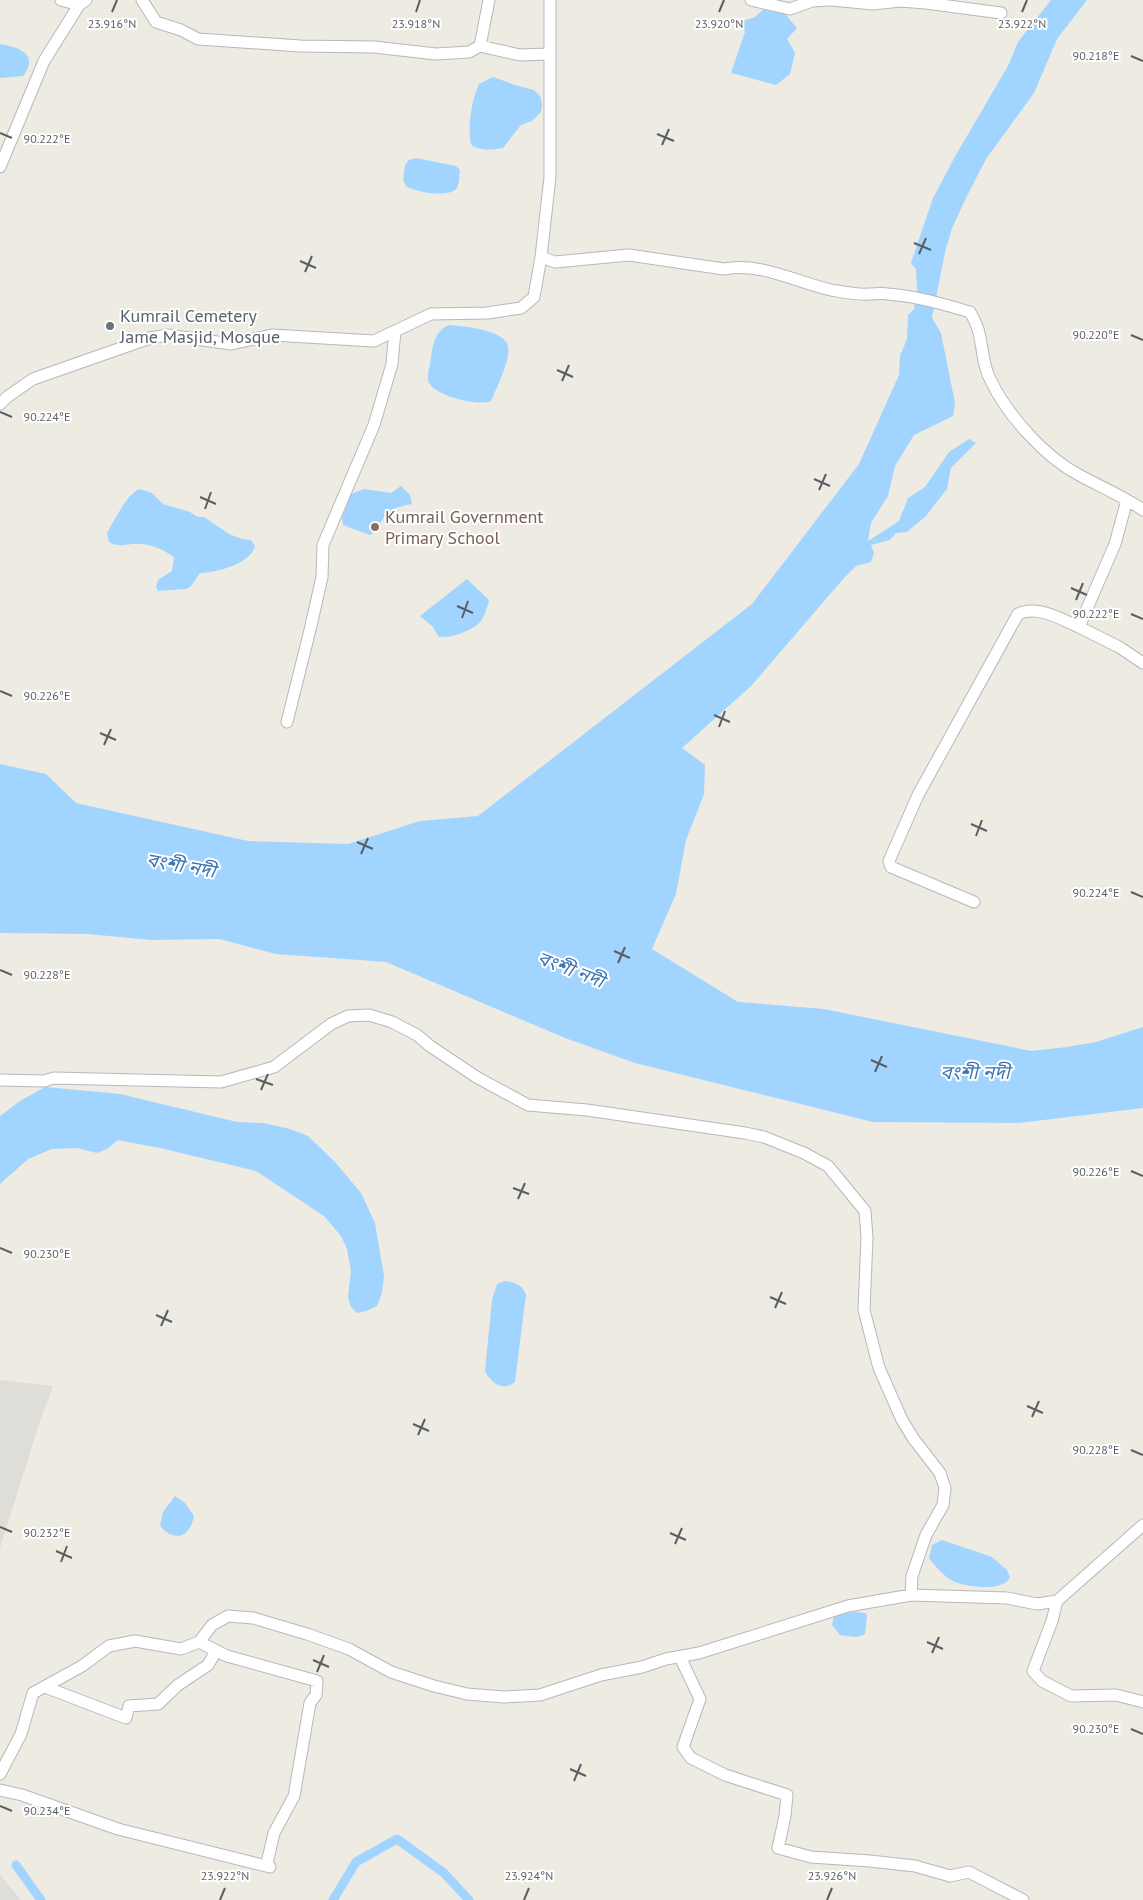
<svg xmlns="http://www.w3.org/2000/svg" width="1143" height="1900" font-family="'PT Sans','Noto Sans Bengali',sans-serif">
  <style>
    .industrial { fill: #deddd7 }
    .water { fill: #a1d5ff }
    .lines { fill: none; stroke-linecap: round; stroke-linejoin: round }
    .canal { stroke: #a1d5ff; stroke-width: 9 }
    .minor-casing { stroke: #b5b8bd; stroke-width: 13 }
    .minor { stroke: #fff; stroke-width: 11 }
    .ticks { fill: none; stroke: #5a5e63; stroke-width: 2 }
    .worship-dot { fill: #6b7280; stroke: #fff; stroke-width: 2 }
    .education-dot { fill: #8d6e63; stroke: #fff; stroke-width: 2 }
    .labels { text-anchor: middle; stroke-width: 4; stroke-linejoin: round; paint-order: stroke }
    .worship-label { font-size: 18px; fill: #5b616d; stroke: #fff; text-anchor: start }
    .education-label { font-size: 18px; fill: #785e54; stroke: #fff; text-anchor: start }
    .water-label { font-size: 19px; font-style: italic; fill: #3c75b2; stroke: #fff }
    .ticks-label { font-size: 12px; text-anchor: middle; fill: #5a5e63; stroke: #fff; stroke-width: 4; stroke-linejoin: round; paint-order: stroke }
  </style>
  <rect width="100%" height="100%" fill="#eeebe2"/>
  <path class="industrial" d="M 0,1380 L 53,1386 L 40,1421 L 0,1548 Z
    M 0,1875 L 21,1900 L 0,1900 Z"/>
  <path class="water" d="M 1051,0 L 1087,0 L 1057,39 L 1034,93 L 986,159 L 966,198 L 952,228 L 945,252 L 932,318 L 941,333 L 955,403 L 953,416 L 914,435 L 895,466 L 888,496 L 871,523 L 868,541 L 899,521 L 908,498 L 925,487 L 949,452 L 969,439 L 976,443 L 951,468 L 947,489 L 926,516 L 907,532 L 896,533 L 890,540 L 871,545 L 874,553 L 871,562 L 856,566 L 844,578 L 751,686 L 682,748 L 705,765 L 704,794 L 686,840 L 676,894 L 652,949 L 738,1002 L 824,1009 L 1031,1051 L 1067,1047 L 1096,1042 L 1143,1027 L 1143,1108 L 1019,1123 L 873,1122 L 635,1063 L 565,1038 L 386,962 L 276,954 L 219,939 L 151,940 L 88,934 L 0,933 L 0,764 L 46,774 L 76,803 L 248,841 L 348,844 L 420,821 L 478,816 L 752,604 L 859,464 L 899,375 L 900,356 L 907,339 L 908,315 L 914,309 L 917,290 L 916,269 L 911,263 L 933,198 L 957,153 L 1008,66 L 1018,42 Z
    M 764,9 L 785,14 L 797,28 L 787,39 L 795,53 L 790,74 L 776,85 L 731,73 L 745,32 L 739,22 L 755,17 Z
    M 0,44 C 18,47 40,54 23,76 L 0,78 Z
    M 493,77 L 518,86 L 534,90 L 540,96 L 542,104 L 541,112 L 532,121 L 521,125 L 503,148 C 492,150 483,151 472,146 C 466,132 472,98 479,84 Z
    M 416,158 L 456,166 L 460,170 C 459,175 460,185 456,189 C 447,198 416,192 406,186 L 403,180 L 405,165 L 409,160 Z
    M 449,325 C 463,326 505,330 508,346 C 511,359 496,389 491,401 C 477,407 431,395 428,380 C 427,376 429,369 430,365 C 432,350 433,331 449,325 Z
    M 401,486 L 410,495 L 412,504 C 402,506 391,508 385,516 C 379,523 378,531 370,535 L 343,525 L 342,518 L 351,494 L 364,489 L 391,493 Z
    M 140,489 L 152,493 L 163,504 L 190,512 L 198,517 L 204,517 L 229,534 L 242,539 L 251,540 L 255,546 C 251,564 215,573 200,573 L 191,586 L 186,589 L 158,591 L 156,587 L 158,580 L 172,571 L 174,557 C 163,549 147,542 132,544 C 123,545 118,547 109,542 L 107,533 C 114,521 128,492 140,489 Z
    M 467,579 L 489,600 C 487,608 484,620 477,625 C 467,632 451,638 439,637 L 432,626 L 420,616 Z
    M 45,1087 L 120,1094 L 237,1122 L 263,1123 L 290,1129 L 308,1136 L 335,1162 L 361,1193 L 375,1223 L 384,1276 L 382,1293 L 377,1306 L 366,1311 L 357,1313 L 351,1307 L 348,1297 L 351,1271 L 347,1249 L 341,1236 L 324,1216 L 256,1171 L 160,1148 L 118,1140 L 107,1149 L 97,1153 L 77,1148 L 52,1149 L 28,1159 L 0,1184 L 0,1116 L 20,1101 Z
    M 505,1281 C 516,1283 522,1284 526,1295 L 515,1382 C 503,1392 491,1383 485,1371 L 492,1300 L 497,1284 Z
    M 175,1496 L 185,1503 L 194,1516 C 190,1537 175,1543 160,1526 L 163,1512 Z
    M 942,1540 L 992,1557 L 1007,1570 L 1010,1577 C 1005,1592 967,1587 955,1582 C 944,1577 936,1567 929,1558 L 932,1545 Z
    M 855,1612 L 865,1613 L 867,1615 L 865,1634 C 857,1639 848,1636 840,1635 L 832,1625 L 834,1616 L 837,1614 Z"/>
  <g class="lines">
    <path class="canal" d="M 16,1865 L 41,1900
      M 333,1900 L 356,1862 L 397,1839 L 444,1873 L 469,1900"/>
    <defs>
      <path id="minor" d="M 61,0 L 79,5
        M 142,0 L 156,22 L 181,30 L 198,39 L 300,46 L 374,47 L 436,54 L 469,52 L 480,46 L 520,55 L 549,54
        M 751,0 L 790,9 L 812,1 L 829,0
        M 832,0 L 873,4 L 900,1 L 926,3 L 1001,13
        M 480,46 L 489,0
        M 0,167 L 44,61 L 79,5 L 86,0
        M 541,257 L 555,262 L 629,255 L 724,269 C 760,262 796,282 831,290 C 843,292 857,295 869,294 C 875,294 882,293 888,294 C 916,296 943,304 970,312 C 973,317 976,323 978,329 C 983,346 982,365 991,381 C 1008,416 1045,457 1079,475 C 1101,487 1123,496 1143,510
        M 0,404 L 7,397 L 33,379 L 150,338 L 168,335 L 231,344 L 272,335 L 374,341 L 431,314 L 487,313 L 521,308 L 534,297 L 541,257 L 550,177 L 550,0
        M 1127,500 L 1115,544 L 1079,627 L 1119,647 L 1143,663
        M 287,722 L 310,630 L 322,577 L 323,545 L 374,425 L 392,364 L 395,331
        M 974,902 L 891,867 L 889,861 L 918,795 L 1018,614 C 1038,605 1061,619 1079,627
        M 0,1080 L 44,1081 L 54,1078 L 221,1082 L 274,1067 L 331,1024 L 348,1016 L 369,1015 L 392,1022 L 417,1035 L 430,1046 L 478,1078 L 528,1105 L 587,1110 L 745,1133 L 764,1137 L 804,1153 L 828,1166 L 865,1211 L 867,1238 L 864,1310 L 879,1368 L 902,1420 L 913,1438 L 940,1473 L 945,1488 L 943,1505 L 926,1535 L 912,1576 L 911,1595
        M 1057,1601 L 1052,1621 L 1033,1671 L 1042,1681 L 1071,1696 L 1116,1695 L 1143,1702
        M 680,1657 L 700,1699 L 683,1747 L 691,1758 L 725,1775 L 787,1795 L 785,1816 L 778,1848 L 811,1857 L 870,1861 L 915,1866 L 950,1876 L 969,1872 L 1023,1900
        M 45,1687 L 126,1718 L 129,1706 L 158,1704 L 178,1685 L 208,1665 L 216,1651
        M 0,1774 L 21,1734 L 33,1693 L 82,1666 L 109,1646 L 135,1641 L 181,1649 L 199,1642 L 212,1625 L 228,1616 L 253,1618 L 307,1634 L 349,1649 L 391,1672 L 434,1686 L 467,1694 L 504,1697 L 540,1695 L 601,1675 L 642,1667 L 666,1659 L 699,1653 L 848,1606 L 911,1595 L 1007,1598 L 1037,1604 L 1057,1601 L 1143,1525
        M 0,1790 L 22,1795 L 118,1829 L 270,1867 L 267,1863 L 274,1833 L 294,1796 L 310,1703 L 316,1695 L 317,1681 L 227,1656 L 199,1642"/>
    </defs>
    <use href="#minor" class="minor-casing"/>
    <use href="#minor" class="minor"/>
  </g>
  <path class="ticks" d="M 112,12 L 117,0M 416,12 L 420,0M 719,12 L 724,0M 1022,12 L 1027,0M 1131,56 L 1143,61M 0,133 L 12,138M 657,134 L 674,141M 662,145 L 669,129M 914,243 L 931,250M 919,254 L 926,238M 300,261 L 316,268M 305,272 L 312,256M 1131,335 L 1143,340M 557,370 L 573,377M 562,381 L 569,365M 0,412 L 12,417M 814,479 L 830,486M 819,490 L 826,474M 200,497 L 216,504M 205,509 L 211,492M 1071,588 L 1087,595M 1076,600 L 1083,583M 457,606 L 473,613M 1131,614 L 1143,619M 462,618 L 468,601M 0,691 L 12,696M 714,715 L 730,722M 719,727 L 725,711M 100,733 L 116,740M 104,745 L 111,729M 971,824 L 987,831M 976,836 L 982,820M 357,842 L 373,849M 361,854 L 368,838M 1131,892 L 1143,897M 614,951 L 630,958M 618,963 L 625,947M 0,970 L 12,975M 871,1060 L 887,1067M 875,1072 L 882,1056M 256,1079 L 273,1085M 261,1090 L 268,1074M 1131,1171 L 1143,1176M 513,1188 L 529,1194M 518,1199 L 525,1183M 0,1248 L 12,1253M 770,1297 L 786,1304M 775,1308 L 782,1292M 156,1315 L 172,1322M 161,1326 L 168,1310M 1027,1406 L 1043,1413M 1032,1417 L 1039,1401M 413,1424 L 429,1431M 418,1435 L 425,1419M 1131,1450 L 1143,1455M 0,1527 L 12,1532M 670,1533 L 686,1540M 675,1544 L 682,1528M 56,1551 L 72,1558M 61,1562 L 67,1546M 927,1642 L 943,1649M 932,1653 L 939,1637M 313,1660 L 329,1667M 317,1672 L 324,1655M 1131,1729 L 1143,1734M 570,1769 L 586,1776M 574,1781 L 581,1764M 0,1806 L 12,1811M 220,1900 L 225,1888M 524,1900 L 529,1888M 827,1900 L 832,1888"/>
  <circle class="worship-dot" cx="110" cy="326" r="5"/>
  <circle class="education-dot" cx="375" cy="527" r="5"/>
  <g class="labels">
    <g class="worship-label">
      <text x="120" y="322">Kumrail Cemetery<tspan x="120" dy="21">Jame Masjid, Mosque</tspan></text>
    </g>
    <g class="education-label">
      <text x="385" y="523">Kumrail Government<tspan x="385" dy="21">Primary School</tspan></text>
    </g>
    <g class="water-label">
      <text transform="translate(181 865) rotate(10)" y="7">বংশী নদী</text>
      <text transform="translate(571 969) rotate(21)" y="7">বংশী নদী</text>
      <text x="975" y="1079">বংশী নদী</text>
    </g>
  </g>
  <g class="ticks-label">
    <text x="112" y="28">23.916°N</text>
    <text x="416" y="28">23.918°N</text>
    <text x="719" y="28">23.920°N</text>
    <text x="1022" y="28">23.922°N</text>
    <text x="1096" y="60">90.218°E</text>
    <text x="47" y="143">90.222°E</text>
    <text x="1096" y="339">90.220°E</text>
    <text x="47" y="421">90.224°E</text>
    <text x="1096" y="618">90.222°E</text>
    <text x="47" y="700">90.226°E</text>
    <text x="1096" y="897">90.224°E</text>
    <text x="47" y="979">90.228°E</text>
    <text x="1096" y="1176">90.226°E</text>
    <text x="47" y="1258">90.230°E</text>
    <text x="1096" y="1454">90.228°E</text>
    <text x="47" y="1537">90.232°E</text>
    <text x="1096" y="1733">90.230°E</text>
    <text x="47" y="1815">90.234°E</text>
    <text x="225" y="1880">23.922°N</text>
    <text x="529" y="1880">23.924°N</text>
    <text x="832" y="1880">23.926°N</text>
  </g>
</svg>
